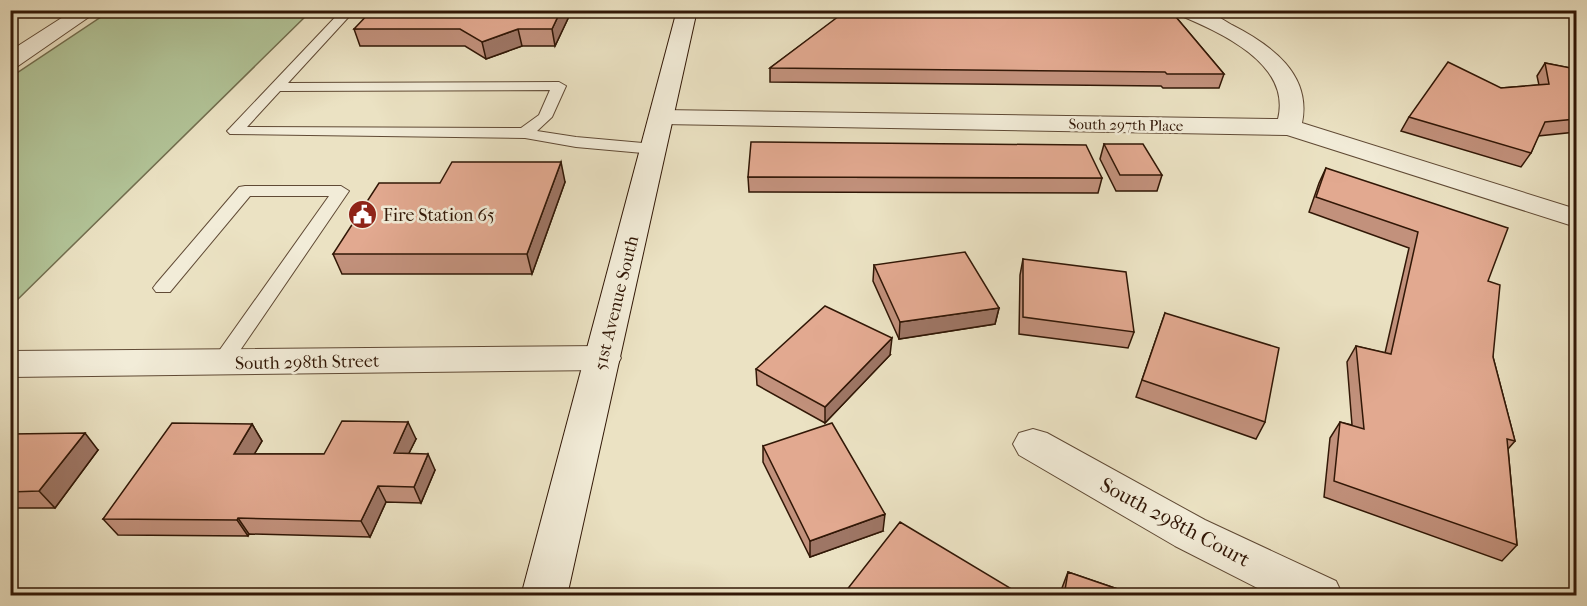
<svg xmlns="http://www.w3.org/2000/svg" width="1587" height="606" font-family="'IM FELL French Canon',serif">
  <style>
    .green { fill: #b2c498; stroke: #726e4f; stroke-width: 1.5 }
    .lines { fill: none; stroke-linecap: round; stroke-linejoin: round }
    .service-casing { stroke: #604a35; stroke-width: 2 }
    .minor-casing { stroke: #604a35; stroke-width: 2 }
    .tertiary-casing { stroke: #604a35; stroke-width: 2 }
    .secondary-casing { stroke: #311706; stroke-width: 2 }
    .service { fill: #f2ecd8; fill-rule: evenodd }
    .minor { fill: #f2ecd8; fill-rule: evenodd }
    .tertiary { fill: #f2ecd8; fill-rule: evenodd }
    .secondary { fill: #f2ecd8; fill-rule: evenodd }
    .wall { fill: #c2917c; stroke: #311706; stroke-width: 1.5 }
    .shaded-wall { fill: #9e7665; stroke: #311706; stroke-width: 1.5 }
    .building { fill: #e2a990; stroke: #311706; stroke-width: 1.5 }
    .labels { text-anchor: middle; stroke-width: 5; stroke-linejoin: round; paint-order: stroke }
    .far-street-label { font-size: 15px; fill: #311706; stroke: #f2ecd8 }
    .poi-label { font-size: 18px; fill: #311706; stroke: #f2ecd8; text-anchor: start }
    .street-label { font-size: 18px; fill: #311706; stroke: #f2ecd8 }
    .near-street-label { font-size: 21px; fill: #311706; stroke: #f2ecd8 }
  </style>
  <rect width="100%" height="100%" fill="#ebe2c3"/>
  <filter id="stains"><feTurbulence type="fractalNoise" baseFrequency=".00333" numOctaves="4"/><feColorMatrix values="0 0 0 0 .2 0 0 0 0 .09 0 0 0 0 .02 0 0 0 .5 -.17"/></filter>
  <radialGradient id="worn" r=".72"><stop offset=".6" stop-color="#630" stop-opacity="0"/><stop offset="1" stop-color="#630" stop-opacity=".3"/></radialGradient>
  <path class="green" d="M 110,11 L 311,11 L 11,306 L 11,77 Z"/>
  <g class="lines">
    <defs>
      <path id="service" d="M 342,10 L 355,10 L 288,83 L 559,82 L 566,86 L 552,117 L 537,131 L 576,137 L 654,144 L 662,149 L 654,154 L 576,147 L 525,138 L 230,134 L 227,131 L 230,128 ZM 550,90 L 539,115 L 521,128 L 247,127 L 280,91 Z
        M 245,186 L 341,186 L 349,191 L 228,368 L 221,370 L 214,368 L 210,363 L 214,358 L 329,196 L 250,196 L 170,292 L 156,292 L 153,288 L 156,284 L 239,187 Z"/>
      <path id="minor" d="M 74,10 L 99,10 L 18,66 L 10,68 L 10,51 Z
        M 1174,10 C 1183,10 1194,9 1202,10 C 1212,12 1223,20 1232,25 C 1271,45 1312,74 1302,123 L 1576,209 L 1576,227 L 1287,135 L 662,124 L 653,122 L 650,117 L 653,112 L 662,110 L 1278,119 C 1292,63 1219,32 1177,14 Z
        M 1033,429 L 1047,433 L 1205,520 L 1336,581 L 1343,596 L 1273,596 L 1175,546 L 1019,455 L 1013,444 L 1019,433 Z"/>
      <path id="tertiary" d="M 603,346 L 616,349 L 621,358 L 616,367 L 603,370 L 10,377 L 10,351 Z"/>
      <path id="secondary" d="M 677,10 L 697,10 L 567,596 L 521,596 Z"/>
    </defs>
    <use href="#service" class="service-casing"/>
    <use href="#minor" class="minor-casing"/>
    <use href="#tertiary" class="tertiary-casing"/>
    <use href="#secondary" class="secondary-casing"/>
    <use href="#service" class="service"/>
    <use href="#minor" class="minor"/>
    <use href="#tertiary" class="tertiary"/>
    <use href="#secondary" class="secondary"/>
  </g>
  <path class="wall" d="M 572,10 L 555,46 L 522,46 L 486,59 L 465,46 L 360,46 L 354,29 Z
    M 834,10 L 1170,10 L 1224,74 L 1219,88 L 1163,88 L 1161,86 L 770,82 L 770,68 L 840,16 Z
    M 1545,63 L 1576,69 L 1576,132 L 1538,136 L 1531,153 L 1521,167 L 1401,131 L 1409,117 L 1501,88 L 1539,85 L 1537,76 Z
    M 1104,144 L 1162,175 L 1157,191 L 1116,191 L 1100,159 Z
    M 1326,168 L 1488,281 L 1493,357 L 1515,441 L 1508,449 L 1517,545 L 1502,561 L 1324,497 L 1330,438 L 1340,422 L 1352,425 L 1347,362 L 1356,346 L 1385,353 L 1409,248 L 1309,212 L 1319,183 Z
    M 748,177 L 1102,178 L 1098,193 L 749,192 Z
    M 565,182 L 532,274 L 342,274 L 333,254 L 440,183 Z
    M 1023,259 L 1134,332 L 1128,348 L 1019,334 L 1020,275 Z
    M 874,265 L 999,308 L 995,324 L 899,339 L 873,281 Z
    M 1165,313 L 1265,422 L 1256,439 L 1136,397 Z
    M 890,355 L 825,423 L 757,385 L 756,369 Z
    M 252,424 L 262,441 L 254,454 L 324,454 L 416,439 L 409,453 L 435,470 L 421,503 L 386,502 L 370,537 L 249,534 L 248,536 L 118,535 L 103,519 Z
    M 10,434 L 98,450 L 55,508 L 10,508 Z
    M 763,446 L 883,531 L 810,557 L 763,462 Z
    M 1068,572 L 1138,596 L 1061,596 L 1062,588 Z"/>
  <path class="shaded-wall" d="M 561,10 L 572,10 L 555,46 L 552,29 Z
    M 518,29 L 522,46 L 486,59 L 482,42 Z
    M 561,162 L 565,182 L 532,274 L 527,254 Z
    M 999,308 L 995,324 L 899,339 L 900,322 Z
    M 892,338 L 890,355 L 825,423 L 825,407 Z
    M 408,422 L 416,439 L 401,469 L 394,453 Z
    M 252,424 L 262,441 L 245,470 L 234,454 Z
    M 85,433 L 98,450 L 55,508 L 39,491 Z
    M 428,454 L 435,470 L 421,503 L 414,487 Z
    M 378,486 L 386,502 L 370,537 L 361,521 Z
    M 885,514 L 883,531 L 810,557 L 810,541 Z
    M 238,518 L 249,534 L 248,536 L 237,520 Z"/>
  <path class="building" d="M 372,10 L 561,10 L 552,29 L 518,29 L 482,42 L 460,29 L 354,29 Z
    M 847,10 L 1170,10 L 1224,74 L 1167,74 L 1165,72 L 770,68 Z
    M 1448,62 L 1501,88 L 1549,84 L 1545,63 L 1576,69 L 1576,119 L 1545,122 L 1531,153 L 1409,117 Z
    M 751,142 L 1086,145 L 1102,178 L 748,177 Z
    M 1104,144 L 1143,144 L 1162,175 L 1120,175 Z
    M 452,162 L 561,162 L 527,254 L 333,254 L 379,183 L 440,183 Z
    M 1326,168 L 1508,228 L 1488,281 L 1500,285 L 1493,357 L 1515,441 L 1507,439 L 1517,545 L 1334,481 L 1340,422 L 1364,429 L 1356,346 L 1391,354 L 1418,232 L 1316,197 Z
    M 965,252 L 999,308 L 900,322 L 874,265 Z
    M 1023,259 L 1126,272 L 1134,332 L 1023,317 Z
    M 825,306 L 892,338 L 825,407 L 756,369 Z
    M 1165,313 L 1279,348 L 1265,422 L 1142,380 Z
    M 342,421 L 408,422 L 394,453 L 428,454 L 414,487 L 378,486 L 361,521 L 238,518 L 237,520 L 103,519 L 172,423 L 252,424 L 234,454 L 324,454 Z
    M 832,423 L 885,514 L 810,541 L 763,446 Z
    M 85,433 L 39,491 L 10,492 L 10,434 Z
    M 900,522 L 1023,596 L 842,596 Z
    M 1068,572 L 1138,596 L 1064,596 Z"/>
  <defs>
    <symbol id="civic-disc" viewBox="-11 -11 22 22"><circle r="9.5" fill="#8f2418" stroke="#f2ecd8"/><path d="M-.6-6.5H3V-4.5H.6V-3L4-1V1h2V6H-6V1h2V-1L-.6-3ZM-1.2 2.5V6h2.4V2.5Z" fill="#fff"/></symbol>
  </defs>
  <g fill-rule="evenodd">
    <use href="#civic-disc" x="346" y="198" width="33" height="33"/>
  </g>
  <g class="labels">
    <g class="far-street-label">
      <text transform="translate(1126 125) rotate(1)" y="5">South 297th Place</text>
    </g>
    <g class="poi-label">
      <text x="383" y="221">Fire Station 65</text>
    </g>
    <g class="street-label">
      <text transform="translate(616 303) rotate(-76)" y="6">51st Avenue South</text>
      <text transform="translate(307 362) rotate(-1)" y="6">South 298th Street</text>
    </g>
    <g class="near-street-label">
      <text transform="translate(1175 522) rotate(28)" y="7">South 298th Court</text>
    </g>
  </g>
  <rect width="1587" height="606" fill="none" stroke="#ebe2c3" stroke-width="36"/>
  <rect x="12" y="12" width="1563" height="582" fill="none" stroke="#311706" stroke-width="3"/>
  <rect x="18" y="18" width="1551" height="570" fill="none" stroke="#311706" stroke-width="1.5"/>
  <rect width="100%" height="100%" filter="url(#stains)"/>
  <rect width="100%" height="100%" fill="url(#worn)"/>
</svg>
